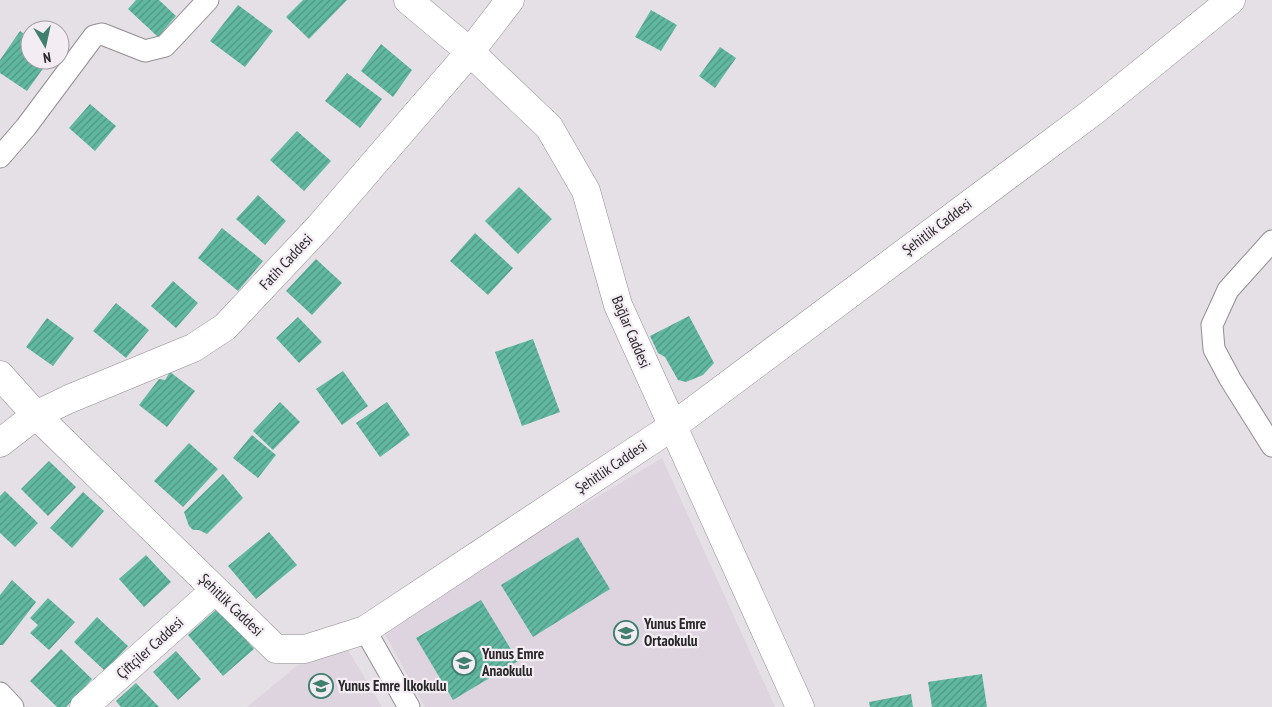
<svg xmlns="http://www.w3.org/2000/svg" width="1272" height="707" font-family="'PT Sans Narrow',sans-serif">
  <style>
    .built { fill: #ded4df }
    .building { fill: url(#building-hatch) }
    .lines { fill: none; stroke-linecap: round; stroke-linejoin: round }
    .street-casing { stroke: #938e93; stroke-width: 23 }
    .secondary-casing { stroke: #938e93; stroke-width: 29 }
    .street { stroke: #fff; stroke-width: 21 }
    .secondary { stroke: #fff; stroke-width: 28 }
    .labels { text-anchor: middle; stroke-width: 4.5; stroke-linejoin: round; paint-order: stroke }
    .street-label { font-size: 15px; fill: #282628; stroke: #f3edf3 }
    .poi-label { font-size: 15px; font-weight: bold; fill: #282628; stroke: #f3edf3; text-anchor: start }
  </style>
  <defs>
    <pattern id="building-hatch" width="6" height="6" patternUnits="userSpaceOnUse" patternTransform="scale(1.25)"><rect width="6" height="6" fill="#61b8a1"/><path d="M-1 1l2-2M0 6l6-6M5 7l2-2" fill="none" stroke="#509583"/></pattern>
  </defs>
  <rect width="100%" height="100%" fill="#e5e0e5"/>
  <path class="built" d="M 662,458 L 775,707 L 425,707 L 382,629 L 477,569 Z
    M 347,648 L 382,707 L 247,707 L 298,665 Z"/>
  <path class="building" d="M 136,0 L 159,0 L 176,16 L 158,37 L 128,9 Z
    M 303,0 L 347,0 L 309,39 L 286,17 Z
    M 238,5 L 273,31 L 245,67 L 210,41 Z
    M 651,10 L 677,25 L 661,51 L 635,37 Z
    M 20,31 L 30,38 L 30,60 L 49,60 L 27,91 L 0,73 L 0,60 Z
    M 381,44 L 412,70 L 393,97 L 361,71 Z
    M 720,47 L 736,58 L 715,88 L 699,76 Z
    M 347,73 L 382,99 L 360,128 L 325,101 Z
    M 90,104 L 116,126 L 95,151 L 69,128 Z
    M 297,131 L 331,161 L 304,191 L 270,160 Z
    M 519,187 L 552,219 L 518,254 L 485,221 Z
    M 258,195 L 286,221 L 265,245 L 236,219 Z
    M 222,228 L 263,261 L 238,291 L 198,258 Z
    M 475,233 L 513,268 L 488,295 L 450,261 Z
    M 316,259 L 342,283 L 312,315 L 286,291 Z
    M 173,281 L 198,303 L 176,328 L 151,306 Z
    M 116,303 L 149,330 L 126,358 L 93,331 Z
    M 689,316 L 714,363 L 703,375 L 686,382 L 678,380 L 665,357 L 658,353 L 650,336 Z
    M 298,317 L 322,342 L 299,363 L 276,338 Z
    M 47,318 L 74,338 L 53,366 L 26,347 Z
    M 533,339 L 560,412 L 522,426 L 495,352 Z
    M 343,371 L 368,406 L 342,425 L 316,389 Z
    M 170,372 L 195,391 L 167,427 L 139,405 L 159,379 L 165,380 Z
    M 280,402 L 300,422 L 273,450 L 253,431 Z
    M 387,402 L 410,435 L 380,457 L 356,423 Z
    M 252,435 L 276,455 L 258,478 L 233,458 Z
    M 189,443 L 218,469 L 183,507 L 154,481 Z
    M 49,461 L 76,487 L 48,516 L 21,489 Z
    M 223,474 L 243,498 L 207,534 L 199,530 L 193,530 L 189,526 L 184,512 Z
    M 5,491 L 38,523 L 15,547 L 0,533 L 0,496 Z
    M 83,492 L 104,511 L 72,548 L 50,528 Z
    M 269,532 L 297,565 L 256,599 L 228,566 Z
    M 578,537 L 610,589 L 533,637 L 501,585 Z
    M 146,555 L 171,582 L 144,607 L 119,579 Z
    M 12,580 L 36,602 L 3,645 L 0,645 L 0,595 Z
    M 48,598 L 75,622 L 49,650 L 30,633 L 38,625 L 30,618 Z
    M 481,600 L 518,661 L 453,700 L 416,638 Z
    M 218,608 L 254,649 L 223,676 L 188,635 Z
    M 97,617 L 128,646 L 105,671 L 74,642 Z
    M 61,649 L 92,679 L 66,707 L 57,707 L 30,681 Z
    M 176,651 L 201,679 L 178,700 L 153,672 Z
    M 982,674 L 987,707 L 932,707 L 928,682 Z
    M 136,683 L 159,707 L 121,707 L 116,701 Z
    M 911,694 L 913,707 L 870,707 L 869,702 Z"/>
  <g class="lines">
    <defs>
      <path id="street" d="M 0,157 L 26,127 L 94,36 L 102,34 L 145,51 L 165,46 L 208,0
        M 1272,241 L 1228,290 L 1212,325 L 1214,349 L 1230,379 L 1272,446
        M 365,630 L 409,707
        M 0,693 L 13,707"/>
      <path id="secondary" d="M 408,0 L 470,52 L 549,127 L 586,191 L 618,305 L 800,707
        M 0,375 L 36,415 L 276,649 L 305,649 L 365,630 L 673,426 L 1094,111 L 1231,0
        M 0,443 L 36,415 L 69,399 L 193,348 L 225,327 L 320,226 L 470,52 L 510,0
        M 84,707 L 215,590"/>
    </defs>
    <use href="#street" class="street-casing"/>
    <use href="#secondary" class="secondary-casing"/>
    <use href="#street" class="street"/>
    <use href="#secondary" class="secondary"/>
  </g>
  <defs>
    <symbol id="school-ring" viewBox="-11 -11 22 22"><circle r="9.5" fill="#f3edf3" stroke="#3e7f6e" stroke-width="1.5"/><path d="M0-5L7-2L0 1L-7-2ZM-4 1L0 2.5L4 1V4Q0 6-4 4Z" fill="#3e7f6e"/></symbol>
  </defs>
  <g fill-rule="evenodd">
    <use href="#school-ring" x="612" y="619" width="28" height="28"/>
    <use href="#school-ring" x="450" y="649" width="28" height="28"/>
    <use href="#school-ring" x="307" y="672" width="28" height="28"/>
  </g>
  <g class="labels">
    <g class="street-label">
      <text transform="translate(937 227) rotate(-37)" y="5">Şehitlik Caddesi</text>
      <text transform="translate(286 262) rotate(-47)" y="5">Fatih Caddesi</text>
      <text transform="translate(631 332) rotate(67)" y="5">Bağlar Caddesi</text>
      <text transform="translate(611 467) rotate(-34)" y="5">Şehitlik Caddesi</text>
      <text transform="translate(231 605) rotate(44)" y="5">Şehitlik Caddesi</text>
      <text transform="translate(150 648) rotate(-42)" y="5">Çiftçiler Caddesi</text>
    </g>
    <g class="poi-label">
      <text x="644" y="629">Yunus Emre<tspan x="644" dy="17">Ortaokulu</tspan></text>
      <text x="482" y="659">Yunus Emre<tspan x="482" dy="17">Anaokulu</tspan></text>
      <text x="338" y="691">Yunus Emre İlkokulu</text>
    </g>
  </g>
  <g transform="translate(45 45) rotate(171)"><circle r="24" fill="#f3edf3" stroke="#a29da2"/>
  <path d="M0-4L9 19L0 12L-9 19Z" fill="#3e7f6e"/>
  <text y="-8" font-size="14" font-weight="bold" text-anchor="middle" fill="#282628">N</text>
  </g>
</svg>
